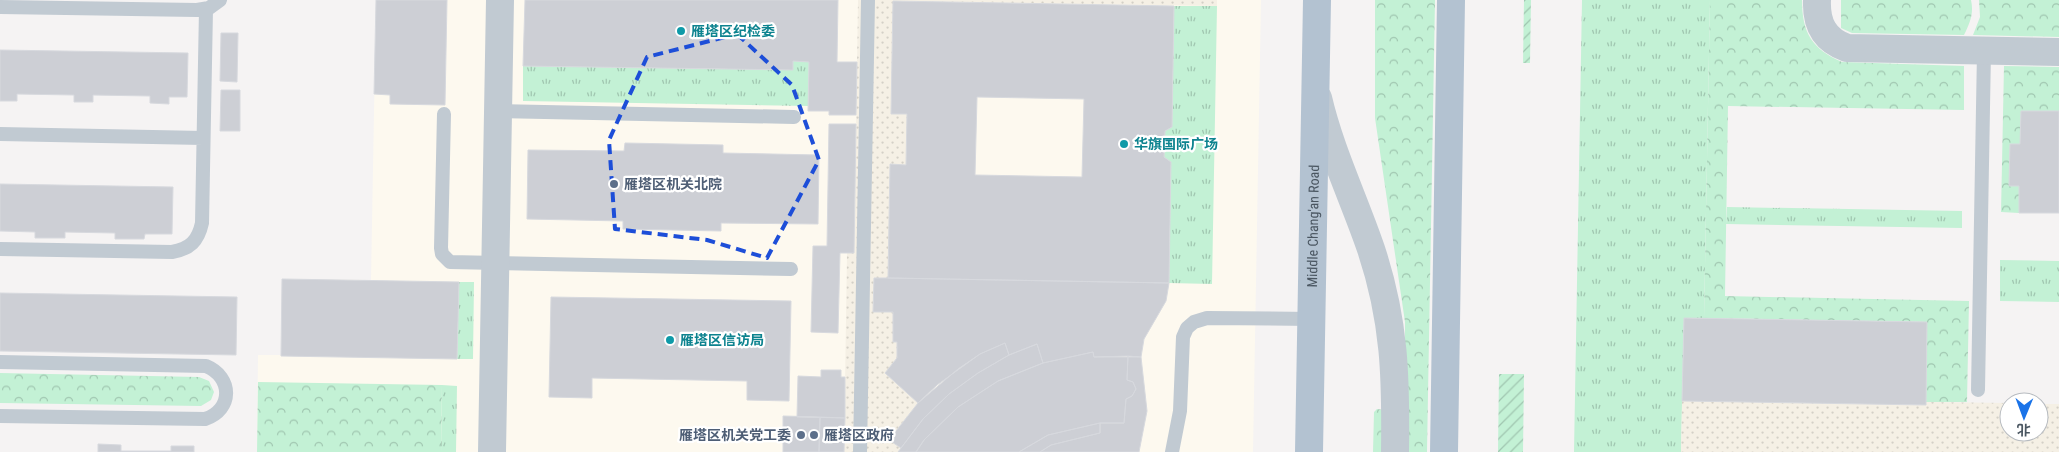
<svg xmlns="http://www.w3.org/2000/svg" width="2059" height="452" font-family="'Roboto Condensed','Noto Sans SC',sans-serif">
  <style>
    .commercial { fill: #fdf9ef }
    .grass { fill: url(#grass-tufts) }
    .forest { fill: url(#forest-crowns) }
    .sand { fill: url(#sand-dots) }
    .garden { fill: url(#garden-furrows) }
    .building { fill: #cdcfd5; stroke: #d7d9de; fill-rule: evenodd }
    .lines { fill: none; stroke-linecap: round; stroke-linejoin: round }
    .service { stroke: #c1cad2; stroke-width: 14 }
    .minor { stroke: #c1cad2; stroke-width: 28 }
    .primary { stroke: #b3c2d1; stroke-width: 28 }
    .marked { fill: none; stroke: #1d4ed8; stroke-width: 4; stroke-dasharray: 10 6; stroke-linejoin: round }
    .culture-dot { fill: #0f9aa8; stroke: #fff; stroke-width: 2 }
    .service-dot { fill: #5c6f8a; stroke: #fff; stroke-width: 2 }
    .labels { text-anchor: middle; stroke-width: 4.5; stroke-linejoin: round; paint-order: stroke }
    .culture-label { font-size: 14px; font-weight: bold; fill: #0d838f; stroke: #fff; text-anchor: start }
    .service-label { font-size: 14px; font-weight: bold; fill: #4e5e75; stroke: #fff; text-anchor: start }
    .street-label { font-size: 14px; fill: #4a5661; stroke: #fff }
  </style>
  <defs>
    <pattern id="grass-tufts" width="24" height="20" patternUnits="userSpaceOnUse" patternTransform="scale(1.25)"><rect width="24" height="20" fill="#c3f1d5"/><path d="M3 7l-1-3M5 7V3M7 7l1-3M15 17l-1-3M17 17v-4M19 17l1-3" fill="none" stroke="#a0c6b0"/></pattern>
    <pattern id="forest-crowns" width="20" height="18" patternUnits="userSpaceOnUse" patternTransform="scale(1.25)"><rect width="20" height="18" fill="#c3f1d5"/><path d="M2 6a3 3 0 1 1 6 0M12 15a3 3 0 1 1 6 0" fill="none" stroke="#a0c6b0"/></pattern>
    <pattern id="sand-dots" width="8" height="8" patternUnits="userSpaceOnUse" patternTransform="scale(1.25)"><rect width="8" height="8" fill="#f5f0e5"/><path d="M2 2h.1M6 6h.1" fill="none" stroke="#d4d0c7" stroke-width="1.8" stroke-linecap="round"/></pattern>
    <pattern id="garden-furrows" width="10" height="10" patternUnits="userSpaceOnUse" patternTransform="scale(1.25)"><rect width="10" height="10" fill="#c3f1d5"/><path d="M-1 1l2-2M0 10L10 0M9 11l2-2" fill="none" stroke="#a0c6b0"/></pattern>
  </defs>
  <rect width="100%" height="100%" fill="#f5f3f3"/>
  <path class="commercial" d="M 376,0 L 1261,0 L 1253,452 L 257,452 L 258,355 L 281,355 L 282,279 L 371,280 Z"/>
  <path class="grass" d="M 1582,0 L 1710,0 L 1704,318 L 1684,318 L 1681,452 L 1574,452 Z
    M 1174,6 L 1217,6 L 1212,284 L 1169,283 L 1171,162 L 1164,157 L 1165,131 L 1172,127 Z
    M 793,61 L 809,62 L 808,106 L 523,101 L 523,66 L 792,70 Z
    M 1727,207 L 1962,211 L 1962,228 L 1726,224 Z
    M 2000,260 L 2059,261 L 2059,302 L 2000,301 Z
    M 459,282 L 474,282 L 473,359 L 457,359 Z
    M 442,385 L 457,386 L 456,452 L 441,452 Z"/>
  <path class="forest" d="M 1375,0 L 1435,0 L 1427,452 L 1405,452 L 1405,322 L 1375,118 Z
    M 1710,0 L 1802,0 C 1802,33 1812,49 1842,62 L 1964,66 L 1964,110 L 1728,106 L 1725,296 L 1969,301 L 1967,402 L 1926,402 L 1927,322 L 1704,318 Z
    M 1841,0 L 1971,0 C 1974,13 1970,23 1964,35 L 1852,33 L 1841,28 Z
    M 1979,0 L 2059,0 L 2059,37 L 1973,35 L 1980,17 Z
    M 2004,66 L 2059,67 L 2059,111 L 2021,111 L 2020,144 L 2010,145 L 2009,186 L 2019,186 L 2019,213 L 2001,212 Z
    M 0,373 L 199,377 L 209,381 L 214,392 L 211,400 L 201,406 L 0,403 Z
    M 258,382 L 442,385 L 441,452 L 257,452 Z
    M 1377,409 L 1384,410 L 1385,452 L 1373,452 L 1374,412 Z"/>
  <path class="sand" d="M 858,0 L 1217,0 L 1217,6 L 893,1 L 891,114 L 907,114 L 906,165 L 891,164 L 888,278 L 874,278 L 873,311 L 893,312 L 893,342 L 897,342 L 897,358 L 885,373 L 918,403 L 889,440 L 901,448 L 898,452 L 844,452 L 847,253 L 854,253 Z
    M 1682,401 L 1926,405 L 1926,402 L 2009,403 L 2009,432 L 2039,432 L 2039,404 L 2059,404 L 2059,452 L 1681,452 Z"/>
  <path class="garden" d="M 1524,0 L 1531,0 L 1530,63 L 1523,63 Z
    M 1499,374 L 1524,374 L 1523,452 L 1498,452 Z"/>
  <path class="building" d="M 376,0 L 447,0 L 445,105 L 390,104 L 390,95 L 374,94 Z
    M 525,0 L 838,0 L 837,62 L 857,62 L 856,115 L 829,115 L 829,111 L 808,111 L 809,62 L 793,61 L 793,70 L 523,66 Z
    M 893,1 L 1174,6 L 1172,127 L 1165,131 L 1164,157 L 1171,162 L 1169,283 L 888,278 L 890,164 L 906,165 L 907,114 L 891,114 ZM 977,97 L 1084,99 L 1082,177 L 975,175 Z
    M 221,33 L 238,33 L 237,82 L 220,81 Z
    M 0,50 L 188,53 L 187,97 L 169,97 L 169,104 L 150,103 L 150,96 L 93,95 L 93,102 L 74,102 L 74,95 L 17,94 L 17,101 L 0,101 Z
    M 221,90 L 240,90 L 240,131 L 220,131 Z
    M 2021,111 L 2059,111 L 2059,213 L 2019,213 L 2019,186 L 2009,186 L 2010,144 L 2020,144 Z
    M 829,124 L 856,124 L 854,253 L 840,253 L 838,333 L 811,332 L 813,246 L 827,246 Z
    M 625,143 L 723,145 L 723,153 L 819,155 L 818,224 L 721,223 L 721,231 L 623,229 L 623,221 L 527,219 L 528,150 L 624,151 Z
    M 0,184 L 173,187 L 172,234 L 145,234 L 144,239 L 115,239 L 115,233 L 65,232 L 65,238 L 35,238 L 35,232 L 0,231 Z
    M 874,278 L 888,278 L 1169,283 L 1166,301 L 1144,339 L 1141,357 L 1094,357 L 1093,352 L 1043,363 L 1037,344 L 1009,355 L 1005,343 L 980,354 L 958,369 L 918,403 L 885,373 L 897,358 L 897,342 L 893,342 L 893,312 L 873,312 Z
    M 282,279 L 459,282 L 457,359 L 281,356 Z
    M 0,293 L 237,297 L 236,355 L 0,351 Z
    M 551,297 L 791,301 L 789,401 L 747,400 L 747,381 L 592,378 L 592,398 L 549,397 Z
    M 1684,318 L 1927,322 L 1926,405 L 1682,401 Z
    M 1005,343 L 1009,355 L 978,373 L 949,394 L 923,419 L 901,448 L 889,440 L 918,403 L 937,385 L 980,354 Z
    M 1037,344 L 1043,363 L 998,381 L 958,407 L 924,440 L 916,452 L 898,452 L 923,419 L 949,394 L 978,373 L 1009,355 Z
    M 1093,352 L 1094,357 L 1128,356 L 1127,380 L 1133,382 L 1136,389 L 1132,396 L 1126,399 L 1124,423 L 1100,423 L 1048,435 L 1019,452 L 916,452 L 924,440 L 958,407 L 998,381 L 1043,363 Z
    M 1128,356 L 1141,357 L 1147,411 L 1139,452 L 1040,452 L 1051,445 L 1100,433 L 1100,423 L 1124,423 L 1126,399 L 1132,396 L 1136,389 L 1133,382 L 1127,380 Z
    M 821,370 L 841,370 L 841,377 L 845,377 L 845,418 L 797,417 L 798,376 L 821,377 Z
    M 783,416 L 820,417 L 819,452 L 783,452 Z
    M 820,417 L 845,418 L 844,452 L 819,452 Z
    M 1100,423 L 1100,433 L 1051,445 L 1040,452 L 1019,452 L 1048,435 Z
    M 98,444 L 121,445 L 121,451 L 171,451 L 171,446 L 194,446 L 194,452 L 98,452 Z"/>
  <g class="lines">
    <path class="service" d="M 0,7 L 197,10 L 209,8 L 220,0
      M 498,111 L 794,117
      M 444,114 L 441,248 L 442,254 L 450,262 L 791,269
      M 0,134 L 203,138
      M 0,249 L 172,252 C 190,249 198,241 202,223 L 206,9
      M 0,362 L 206,366 C 233,377 233,410 205,419 L 0,416
      M 1978,390 L 1984,51
      M 860,452 L 868,0
      M 1172,452 L 1180,411 L 1183,337 L 1187,328 L 1194,322 L 1207,318 L 1312,319"/>
    <path class="minor" d="M 1817,0 C 1816,23 1824,40 1847,48 L 2059,52
      M 1318,98 C 1330,150 1354,199 1371,249 C 1395,321 1396,378 1395,452
      M 492,452 L 500,0"/>
    <g class="primary">
      <path id="s1" d="M 1309,452 L 1317,0"/>
      <path d="M 1444,452 L 1451,0"/>
    </g>
  </g>
  <path class="marked" d="M 737,34 L 792,85 L 819,160 L 767,258 L 707,240 L 615,229 L 609,140 L 647,57 Z"/>
  <g class="culture-dot">
    <circle cx="681" cy="31" r="5"/>
    <circle cx="1124" cy="144" r="5"/>
    <circle cx="670" cy="340" r="5"/>
  </g>
  <g class="service-dot">
    <circle cx="614" cy="184" r="5"/>
    <circle cx="801" cy="435" r="5"/>
    <circle cx="814" cy="435" r="5"/>
  </g>
  <g class="labels">
    <g class="culture-label">
      <text x="691" y="36">雁塔区纪检委</text>
      <text x="1134" y="149">华旗国际广场</text>
      <text x="680" y="345">雁塔区信访局</text>
    </g>
    <g class="service-label">
      <text x="624" y="189">雁塔区机关北院</text>
      <text x="791" y="440" text-anchor="end">雁塔区机关党工委</text>
      <text x="824" y="440">雁塔区政府</text>
    </g>
    <g class="street-label">
      <text dy="5" stroke="none"><textPath href="#s1" startOffset="226">Middle Chang'an Road</textPath></text>
    </g>
  </g>
  <g transform="translate(2024 417) rotate(181)"><circle r="24" fill="#ffffff" stroke="#b7bbc0"/>
  <path d="M0-4L9 19L0 12L-9 19Z" fill="#1a73e8"/>
  <text y="-8" font-size="14" font-weight="bold" text-anchor="middle" fill="#4a5661">北</text>
  </g>
</svg>
